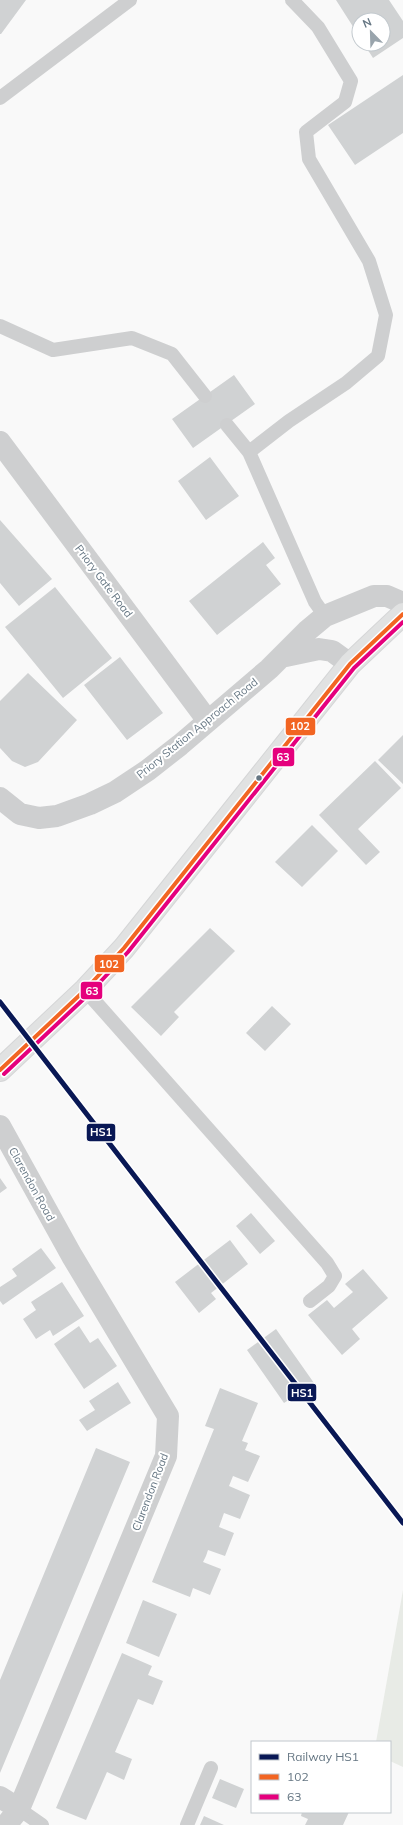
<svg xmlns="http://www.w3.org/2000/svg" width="403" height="1825" font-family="Mulish,sans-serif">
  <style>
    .green { fill: #e8ebe6 }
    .building { fill: #d0d2d3 }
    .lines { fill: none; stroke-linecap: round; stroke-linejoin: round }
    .secondary-casing { stroke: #d5d6d7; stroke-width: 24 }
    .lane { stroke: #cecfd0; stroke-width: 14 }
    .street { stroke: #cecfd0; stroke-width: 22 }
    .secondary { stroke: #e1e2e2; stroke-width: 22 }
    .bus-1-casing { stroke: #fff; stroke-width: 7 }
    .bus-2-casing { stroke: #fff; stroke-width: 7 }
    .bus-1 { stroke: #f26522; stroke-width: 4 }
    .bus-2 { stroke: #e5007d; stroke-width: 4 }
    .rail-1-casing { stroke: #fff; stroke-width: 8 }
    .rail-1 { stroke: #091855; stroke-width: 5 }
    .bus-dot { fill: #657683; stroke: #fff; stroke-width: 1.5 }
    .labels { text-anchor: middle; stroke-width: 4; stroke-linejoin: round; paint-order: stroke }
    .street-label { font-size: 11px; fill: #657683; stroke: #fff }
    .line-badge { stroke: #fff; stroke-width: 1.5 }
    .badge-label { font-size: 11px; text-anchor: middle; font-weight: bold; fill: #fff }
  </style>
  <rect width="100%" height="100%" fill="#f9f9f9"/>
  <path class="green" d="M 403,1590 L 403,1767 L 390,1761 L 390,1742 L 376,1742 Z"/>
  <path class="building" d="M 0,0 L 26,0 L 1,34 L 0,34 Z
    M 336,0 L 389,0 L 403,21 L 403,38 L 373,58 L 364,44 L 383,44 L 383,20 L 359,20 L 359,36 Z
    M 403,75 L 403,133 L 355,165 L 328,125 Z
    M 234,375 L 255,404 L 193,448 L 172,419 Z
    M 210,457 L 239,496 L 206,520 L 178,481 Z
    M 0,520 L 52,579 L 19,606 L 0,583 Z
    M 263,542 L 275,558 L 266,565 L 281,584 L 217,635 L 189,601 Z
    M 55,587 L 112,658 L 63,698 L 5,627 Z
    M 120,657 L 163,713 L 127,740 L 84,685 Z
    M 28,673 L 77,720 L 38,762 L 25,767 L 12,761 L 0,748 L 0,701 Z
    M 403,735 L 403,784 L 378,760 Z
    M 375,761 L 401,788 L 358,829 L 380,852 L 366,865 L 319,815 Z
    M 312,825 L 338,851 L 302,887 L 275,862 Z
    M 210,928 L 235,951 L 174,1012 L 179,1017 L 161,1036 L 131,1007 Z
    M 272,1006 L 291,1024 L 265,1051 L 246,1033 Z
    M 0,1178 L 7,1188 L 0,1193 Z
    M 251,1213 L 275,1241 L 260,1254 L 236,1226 Z
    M 230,1240 L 248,1264 L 211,1293 L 216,1299 L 199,1313 L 175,1282 Z
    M 41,1248 L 56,1268 L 3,1305 L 0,1301 L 0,1287 L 17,1276 L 12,1269 Z
    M 363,1269 L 388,1298 L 352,1329 L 360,1339 L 342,1355 L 308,1315 L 327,1300 L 334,1308 L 353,1292 L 345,1284 Z
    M 62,1282 L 84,1316 L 53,1336 L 50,1330 L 36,1339 L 23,1319 L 36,1310 L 31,1302 Z
    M 79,1326 L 90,1343 L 98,1338 L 117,1366 L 84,1389 L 54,1344 Z
    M 276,1329 L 314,1383 L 284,1403 L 247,1350 Z
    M 118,1382 L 131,1403 L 87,1431 L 79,1420 L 95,1410 L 89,1401 Z
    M 220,1388 L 258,1403 L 242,1441 L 248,1443 L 245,1450 L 260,1456 L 248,1482 L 233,1476 L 229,1486 L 250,1495 L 240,1519 L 224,1513 L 219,1527 L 234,1533 L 225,1556 L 208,1550 L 206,1556 L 203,1562 L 221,1569 L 210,1595 L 193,1588 L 190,1597 L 152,1582 L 214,1429 L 205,1426 Z
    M 96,1448 L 130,1462 L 0,1773 L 0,1680 Z
    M 143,1600 L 177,1614 L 159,1657 L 126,1643 Z
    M 122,1653 L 152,1666 L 148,1675 L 163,1681 L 153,1705 L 138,1699 L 115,1752 L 132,1759 L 124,1780 L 107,1772 L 86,1820 L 56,1808 Z
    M 220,1779 L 244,1789 L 236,1808 L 212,1798 Z
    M 302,1812 L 349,1812 L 343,1825 L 305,1825 L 308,1819 L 301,1816 Z
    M 204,1816 L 224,1825 L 200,1825 Z"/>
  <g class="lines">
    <defs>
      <path id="secondary" d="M 0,1070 L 85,990 L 124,948 L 350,664 L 403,614"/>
    </defs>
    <use href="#secondary" class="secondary-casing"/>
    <path class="lane" d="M 0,98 L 130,0
      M 0,326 L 53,350 L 132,338 L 172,354 L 205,396
      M 227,425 L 249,452 L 289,421 L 346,383 L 378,356 L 386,315 L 369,261 L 309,159 L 306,132 L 345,102 L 351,81 L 318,27 L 292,0
      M 249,452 L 315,602 L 325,616
      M 85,990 L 327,1263 L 335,1276 L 329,1286 L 310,1301
      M 19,1809 L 42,1825
      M 187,1825 L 211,1768"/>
    <path class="street" d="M 0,442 L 208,721
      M 281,657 L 319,649 L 332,651 L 350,664
      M 0,798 L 20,814 L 39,818 L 57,816 L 90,804 L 115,792 L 148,770 L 180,745 L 269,669 L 307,631 L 325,616 L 374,596 L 387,596 L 403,603
      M 0,1126 L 72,1256 L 168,1416 L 166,1456 L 19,1809 L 6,1825
      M 0,1797 L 19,1809"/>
    <use href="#secondary" class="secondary"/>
    <defs>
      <path id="bus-1" d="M 0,1070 L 85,990 L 124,948 L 350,664 L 403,614"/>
      <path id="bus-2" d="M 4,1074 L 89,994 L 128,952 L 354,668 L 403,622"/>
    </defs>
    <use href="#bus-1" class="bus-1-casing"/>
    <use href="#bus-2" class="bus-2-casing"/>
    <use href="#bus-1" class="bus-1"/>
    <use href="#bus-2" class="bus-2"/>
    <defs>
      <path id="rail-1" d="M 0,1002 L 403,1523"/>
    </defs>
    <use href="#rail-1" class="rail-1-casing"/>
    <use href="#rail-1" class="rail-1"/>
  </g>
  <circle class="bus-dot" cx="259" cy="778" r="3.5"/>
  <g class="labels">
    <g class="street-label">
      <text transform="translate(104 581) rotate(53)" y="4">Priory Gate Road</text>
      <text transform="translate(197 728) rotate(-39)" y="4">Priory Station Approach Road</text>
      <text transform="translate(32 1184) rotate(61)" y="4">Clarendon Road</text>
      <text transform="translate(150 1492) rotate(-69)" y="4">Clarendon Road</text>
    </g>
  </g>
  <g class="line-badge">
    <rect x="285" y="717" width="31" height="19" rx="4" fill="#f26522"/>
    <rect x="272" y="747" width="23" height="20" rx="4" fill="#e5007d"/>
    <rect x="94" y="954" width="31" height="19" rx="4" fill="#f26522"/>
    <rect x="80" y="981" width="23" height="19" rx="4" fill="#e5007d"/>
    <rect x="86" y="1123" width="30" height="19" rx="4" fill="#091855"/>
    <rect x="287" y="1383" width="30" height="19" rx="4" fill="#091855"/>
  </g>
  <g class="badge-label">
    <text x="300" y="730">102</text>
    <text x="283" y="761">63</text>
    <text x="109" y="968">102</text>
    <text x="92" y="995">63</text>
    <text x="101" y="1136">HS1</text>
    <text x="302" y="1397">HS1</text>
  </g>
  <rect x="251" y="1741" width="140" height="72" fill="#ffffff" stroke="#c1c8cd"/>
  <rect x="259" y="1754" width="20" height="6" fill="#091855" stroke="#c1c8cd"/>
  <text x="287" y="1761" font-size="12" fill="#657683">Railway HS1</text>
  <rect x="259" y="1774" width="20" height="6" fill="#f26522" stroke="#c1c8cd"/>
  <text x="287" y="1781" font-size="12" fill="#657683">102</text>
  <rect x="259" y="1794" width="20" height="6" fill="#e5007d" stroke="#c1c8cd"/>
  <text x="287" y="1801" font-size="12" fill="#657683">63</text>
  <g transform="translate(371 32) rotate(337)"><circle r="19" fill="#ffffff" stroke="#c1c8cd"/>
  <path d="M0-3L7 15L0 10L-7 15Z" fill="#99a4ac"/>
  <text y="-6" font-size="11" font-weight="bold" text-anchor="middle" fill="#657683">N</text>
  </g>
</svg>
